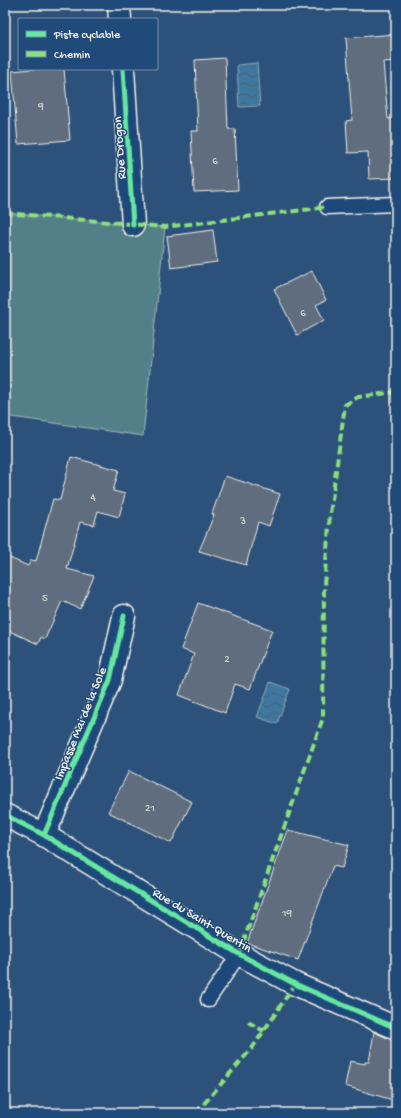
<svg xmlns="http://www.w3.org/2000/svg" width="401" height="1118" font-family="'Gochi Hand',sans-serif">
  <style>
    .green { fill: #538088; stroke: #a4b8b8 }
    .water { fill: url(#water-waves); stroke: #89a8bc }
    .building { fill: #5e6d7e; stroke: #f4f1e8 }
    .lines { fill: none; stroke-linecap: round; stroke-linejoin: round }
    .lane-casing { stroke: #f4f1e8; stroke-width: 17 }
    .street-casing { stroke: #f4f1e8; stroke-width: 25 }
    .secondary-casing { stroke: #f4f1e8; stroke-width: 25 }
    .lane { stroke: #1f4a7a; stroke-width: 14 }
    .street { stroke: #1f4a7a; stroke-width: 22 }
    .secondary { stroke: #1f4a7a; stroke-width: 22 }
    .quiet { stroke: #8de07e; stroke-width: 4; stroke-dasharray: 8 4; stroke-linecap: butt }
    .cycleway-casing { stroke: #1f4a7a; stroke-width: 8 }
    .cycleway { stroke: #66e7a1; stroke-width: 5 }
    .labels { text-anchor: middle; stroke-width: 3; stroke-linejoin: round; paint-order: stroke }
    .number-label { font-size: 11px; fill: #ced0ce }
    .street-label { font-size: 13px; fill: #f4f1e8; stroke: #1f4a7a }
  </style>
  <defs>
    <pattern id="water-waves" width="16" height="10" patternUnits="userSpaceOnUse"><rect width="16" height="10" fill="#41779e"/><path d="M0 5q4-4 8 0t8 0" fill="none" stroke="#456072"/></pattern>
  </defs>
  <rect width="100%" height="100%" fill="#2c517b"/>
  <filter id="ink" filterUnits="userSpaceOnUse"><feTurbulence type="fractalNoise" baseFrequency=".025" numOctaves="2"/><feDisplacementMap in="SourceGraphic" scale="8" xChannelSelector="R" yChannelSelector="G"/><feConvolveMatrix kernelMatrix="1 2 1 2 8 2 1 2 1" color-interpolation-filters="sRGB"/></filter>
  <g filter="url(#ink)">
    <path class="green" d="M 5,213 L 165,227 L 143,436 L 5,416 Z"/>
    <path class="water" d="M 257,63 L 260,106 L 239,107 L 237,65 Z
      M 270,682 L 290,689 L 277,724 L 257,717 Z"/>
    <path class="building" d="M 396,34 L 396,61 L 383,62 L 388,119 L 396,118 L 396,178 L 369,179 L 368,152 L 348,153 L 346,121 L 352,120 L 346,38 Z
      M 225,58 L 228,129 L 235,129 L 238,190 L 194,192 L 191,131 L 198,131 L 195,60 Z
      M 33,69 L 64,69 L 70,140 L 18,144 L 12,71 Z
      M 213,230 L 217,262 L 171,268 L 167,236 Z
      M 312,271 L 326,300 L 316,305 L 324,320 L 297,335 L 274,289 Z
      M 71,457 L 119,470 L 113,491 L 125,494 L 119,517 L 98,511 L 94,525 L 80,522 L 67,569 L 94,576 L 80,609 L 62,601 L 45,639 L 41,637 L 38,644 L 5,629 L 5,556 L 28,566 L 31,560 L 36,561 L 53,499 L 60,500 Z
      M 225,476 L 280,494 L 269,526 L 258,522 L 246,565 L 199,551 L 214,515 L 212,514 Z
      M 198,603 L 272,630 L 250,689 L 235,684 L 225,713 L 179,695 L 194,654 L 181,649 Z
      M 129,771 L 192,802 L 171,843 L 108,812 Z
      M 288,830 L 349,845 L 342,868 L 333,866 L 298,960 L 247,943 Z
      M 374,1032 L 396,1042 L 396,1101 L 345,1086 L 350,1061 L 365,1064 L 365,1062 L 369,1062 Z"/>
    <g class="lines">
      <defs>
        <path id="lane" d="M 327,207 L 396,204
          M 208,1000 L 239,954"/>
        <path id="street" d="M 119,5 L 120,19
          M 123,69 L 133,225
          M 44,835 L 110,680 L 124,616"/>
        <path id="secondary" d="M 5,815 L 44,835 L 239,954 L 295,984 L 396,1028"/>
      </defs>
      <use href="#lane" class="lane-casing"/>
      <use href="#street" class="street-casing"/>
      <use href="#secondary" class="secondary-casing"/>
      <use href="#lane" class="lane"/>
      <use href="#street" class="street"/>
      <use href="#secondary" class="secondary"/>
      <path class="quiet" d="M 5,213 L 165,227 L 327,207
        M 239,954 L 323,718 L 324,585 L 330,514 L 345,405 L 358,397 L 396,392
        M 248,1022 L 264,1031
        M 196,1113 L 253,1047 L 295,984"/>
      <defs>
        <path id="cycleway" d="M 123,69 L 133,225
          M 5,815 L 44,835 L 239,954 L 295,984 L 396,1028
          M 44,835 L 110,680 L 124,616"/>
      </defs>
      <use href="#cycleway" class="cycleway-casing"/>
      <use href="#cycleway" class="cycleway"/>
    </g>
  </g>
  <g class="labels">
    <g class="number-label">
      <text x="41" y="109">9</text>
      <text x="215" y="164">6</text>
      <text x="303" y="316">6</text>
      <text x="93" y="500">4</text>
      <text x="243" y="524">3</text>
      <text x="45" y="601">5</text>
      <text x="227" y="662">2</text>
      <text x="150" y="811">21</text>
      <text x="287" y="916">19</text>
    </g>
    <g class="street-label">
      <text transform="translate(118 148) rotate(-94)" y="5">Rue Drogon</text>
      <text transform="translate(79 723) rotate(-68)" y="5">Impasse Mai de la Sole</text>
      <text transform="translate(203 919) rotate(31)" y="5">Rue du Saint-Quentin</text>
    </g>
  </g>
  <rect width="401" height="1118" fill="none" stroke="#1f4a7a" stroke-width="20"/>
  <rect x="10" y="10" width="381" height="1098" fill="none" stroke="#f4f1e8" stroke-width="1.5" filter="url(#ink)"/>
  <rect x="18" y="18" width="140" height="52" fill="#1f4a7a" stroke="#748da6"/>
  <rect x="26" y="31" width="20" height="6" fill="#66e7a1" stroke="#748da6"/>
  <text x="54" y="38" font-size="12" fill="#f4f1e8">Piste cyclable</text>
  <rect x="26" y="51" width="20" height="6" fill="#8de07e" stroke="#748da6"/>
  <text x="54" y="58" font-size="12" fill="#f4f1e8">Chemin</text>
</svg>
